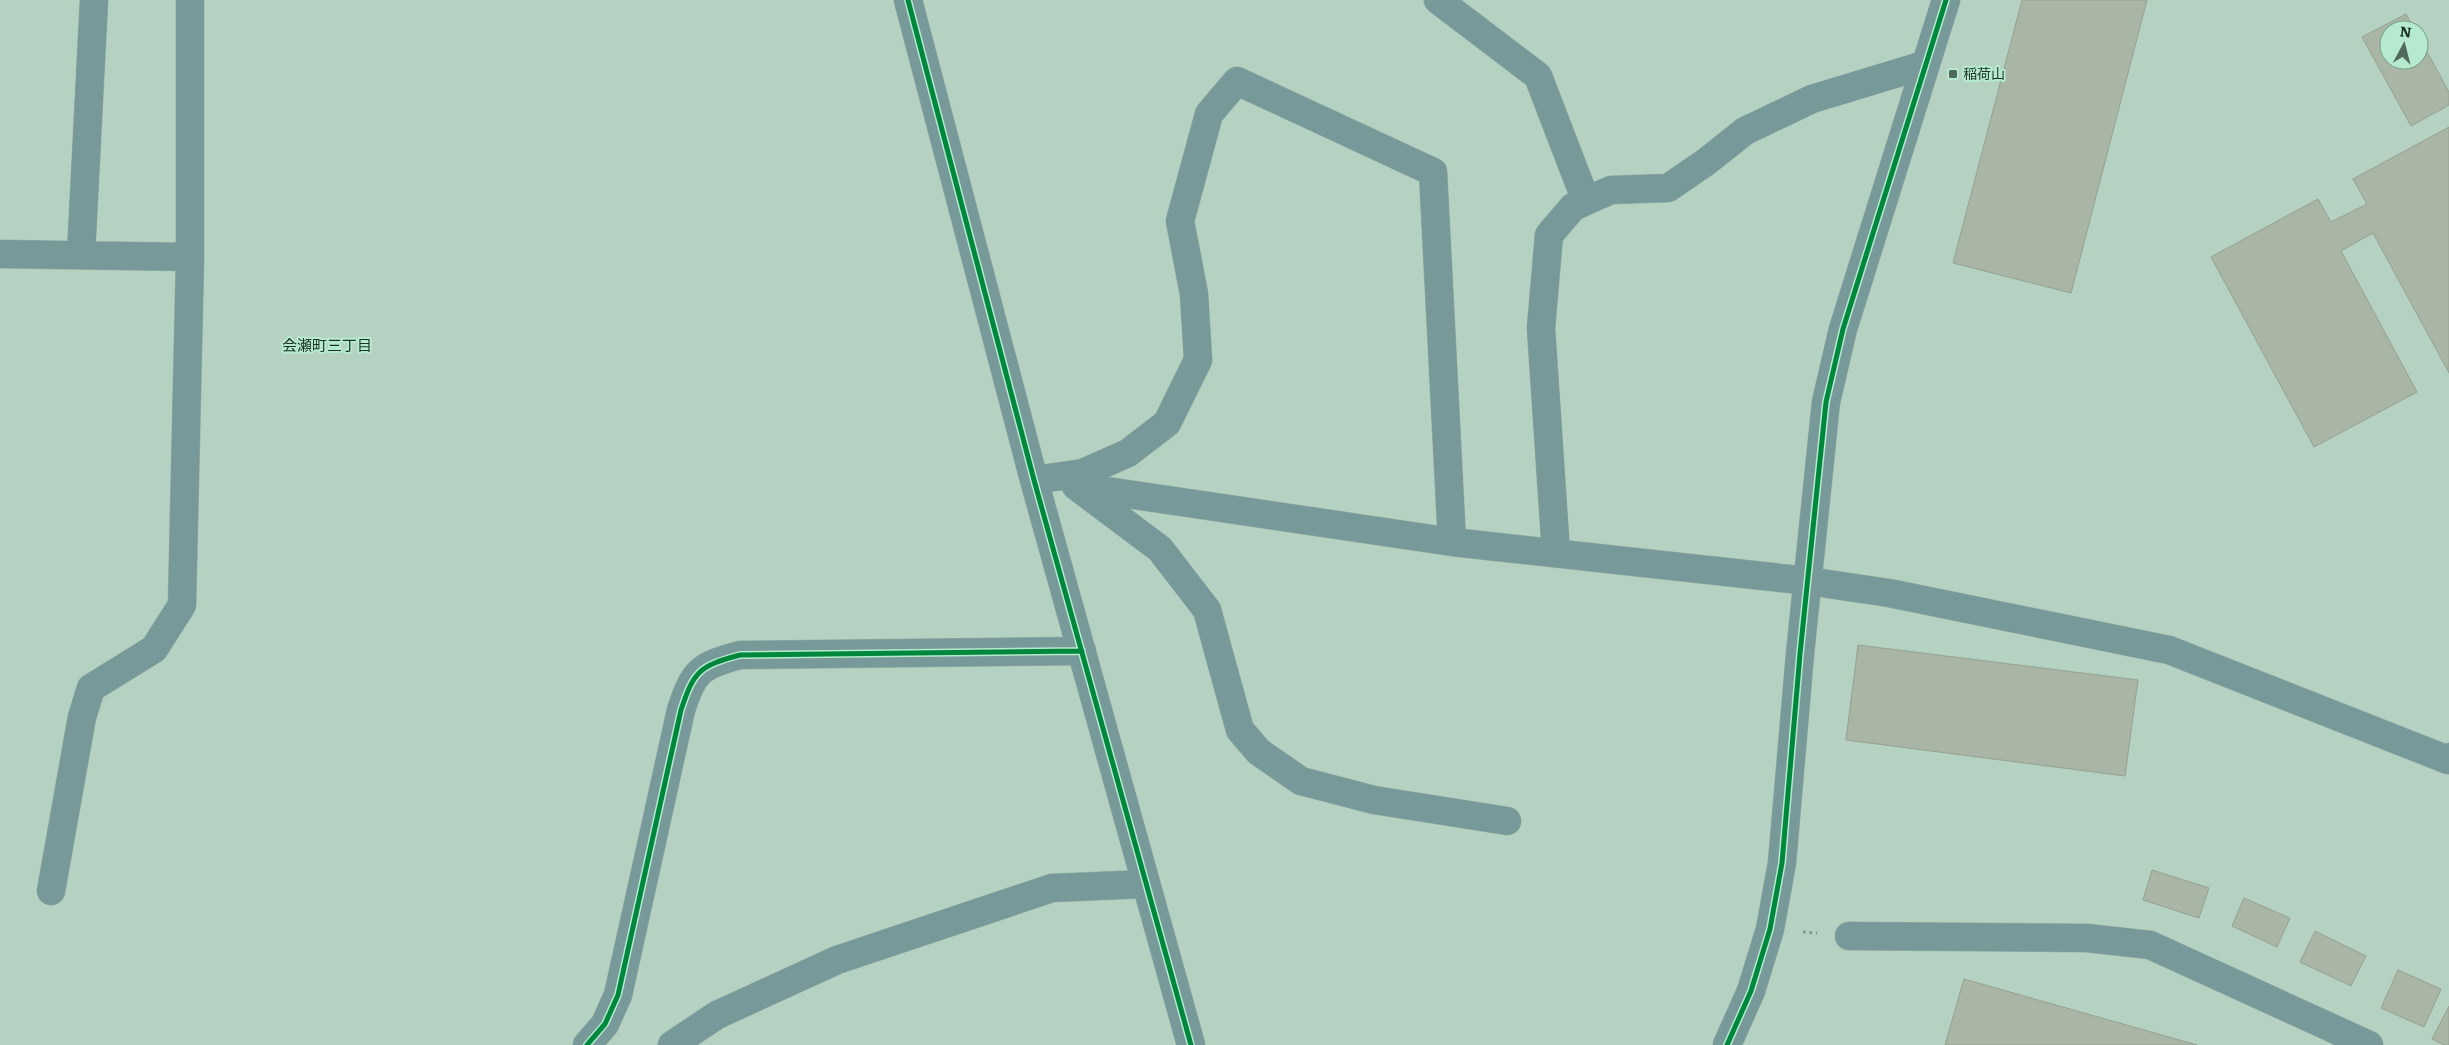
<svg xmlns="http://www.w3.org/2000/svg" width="2449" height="1045" font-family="Literata,'Noto Sans JP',serif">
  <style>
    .building { fill: #aab6a5; stroke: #95a191 }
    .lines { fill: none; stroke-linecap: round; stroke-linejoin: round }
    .minor-casing { stroke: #98afa3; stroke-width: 29 }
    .path { stroke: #7c9793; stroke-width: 3; stroke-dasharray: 2.5 4; stroke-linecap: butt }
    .minor { stroke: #789999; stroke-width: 28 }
    .cycleway-casing { stroke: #b5eace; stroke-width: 8 }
    .cycleway { stroke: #00873e; stroke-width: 5 }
    .poi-dot { fill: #526a5d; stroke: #b5eace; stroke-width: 2 }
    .labels { text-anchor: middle; stroke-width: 4; stroke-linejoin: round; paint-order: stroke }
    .poi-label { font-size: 14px; fill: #1d3227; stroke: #b5eace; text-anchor: start }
    .neighbourhood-label { font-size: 15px; fill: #1d3227; stroke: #b5eace }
  </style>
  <rect width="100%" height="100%" fill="#b4d1c2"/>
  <path class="building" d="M 2022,0 L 2147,0 L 2071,293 L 1953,263 Z
    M 2406,14 L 2415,30 L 2389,30 L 2389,60 L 2419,60 L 2419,37 L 2449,92 L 2449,105 L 2411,126 L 2362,37 Z
    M 2449,127 L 2449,373 L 2373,233 L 2341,251 L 2417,392 L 2314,447 L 2211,257 L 2318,199 L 2331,222 L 2367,204 L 2353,179 Z
    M 1858,645 L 2138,680 L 2125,776 L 1846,740 Z
    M 2152,870 L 2209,888 L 2199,918 L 2143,900 Z
    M 2244,898 L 2290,918 L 2277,947 L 2232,926 Z
    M 2315,931 L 2366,956 L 2351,986 L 2300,962 Z
    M 2398,970 L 2441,989 L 2424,1027 L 2381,1008 Z
    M 1964,979 L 2197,1045 L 1945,1045 Z
    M 2449,1006 L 2449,1045 L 2444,1045 L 2432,1039 Z"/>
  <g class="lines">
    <defs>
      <path id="minor" d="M 908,0 L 1034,480 L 1191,1045
        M 1438,0 L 1538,76 L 1586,201
        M 0,254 L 190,257 L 190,0
        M 81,255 L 94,0
        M 1034,480 L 1083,473 L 1128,453 L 1167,423 L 1198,360 L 1194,294 L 1180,221 L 1209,114 L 1237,81 L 1433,172 L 1452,542 L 1808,581 L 1889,593 L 2169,650 L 2448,760 L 2449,757
        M 1076,486 L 1160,549 L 1207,610 L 1240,730 L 1259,752 L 1301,781 L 1374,800 L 1507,821
        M 1080,487 L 1452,542
        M 1556,553 L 1541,328 L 1549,235 L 1573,207 L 1586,201 L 1611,190 L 1668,188 L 1706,162 L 1745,131 L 1812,99 L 1924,65
        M 51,891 L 82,717 L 91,688 L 154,649 L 182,605 L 190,257
        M 1849,936 L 2087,938 L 2150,945 L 2369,1045
        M 587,1045 L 605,1024 L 618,995 L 681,710 C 694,671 699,666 740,655 L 1082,651
        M 672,1045 L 717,1015 L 837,960 L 1052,888 L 1146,884
        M 1727,1045 L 1751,991 L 1770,929 L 1782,863 L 1800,654 L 1826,402 L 1843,329 L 1946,0"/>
    </defs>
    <use href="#minor" class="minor-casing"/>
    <path class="path" d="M 1803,932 L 1817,933"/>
    <use href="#minor" class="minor"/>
    <defs>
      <path id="cycleway" d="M 908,0 L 1034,480 L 1191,1045
        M 587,1045 L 605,1024 L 618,995 L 681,710 C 694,671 699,666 740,655 L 1082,651
        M 1727,1045 L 1751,991 L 1770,929 L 1782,863 L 1800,654 L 1826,402 L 1843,329 L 1946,0"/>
    </defs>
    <use href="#cycleway" class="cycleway-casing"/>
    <use href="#cycleway" class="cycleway"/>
  </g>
  <rect class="poi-dot" x="1948" y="69" width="10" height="10" rx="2.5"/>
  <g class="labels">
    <g class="poi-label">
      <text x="1963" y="79">稲荷山</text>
    </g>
    <g class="neighbourhood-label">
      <text x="327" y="351">会瀬町三丁目</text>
    </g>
  </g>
  <g transform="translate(2404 45) rotate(7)"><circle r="24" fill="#b5eace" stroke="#78a08b"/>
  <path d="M0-4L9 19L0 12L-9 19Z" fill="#526a5d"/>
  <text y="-8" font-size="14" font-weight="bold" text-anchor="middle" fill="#1d3227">N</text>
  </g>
</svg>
